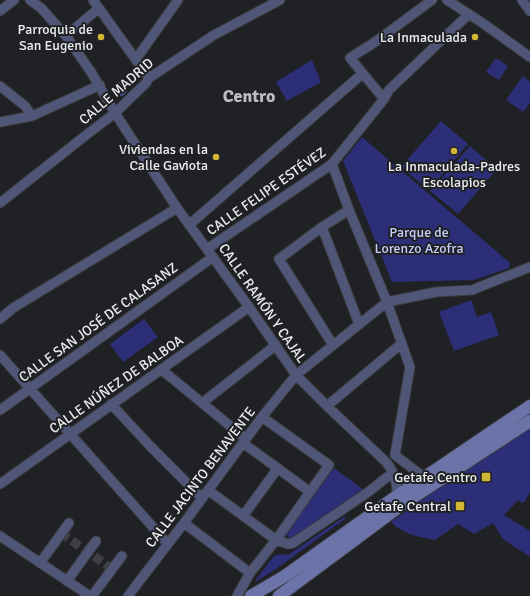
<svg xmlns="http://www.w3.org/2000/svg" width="530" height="596" font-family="Signika,sans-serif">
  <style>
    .green { fill: #2c2e77 }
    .water { fill: #5057a4 }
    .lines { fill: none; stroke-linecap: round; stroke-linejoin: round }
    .street-tunnel { stroke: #3f4043; stroke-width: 9; stroke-dasharray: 9 4.5; stroke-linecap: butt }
    .street-casing { stroke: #3d3e41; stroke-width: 11 }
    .secondary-casing { stroke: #3d3e41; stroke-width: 14 }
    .street { stroke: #505677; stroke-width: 9 }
    .secondary { stroke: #6b73a9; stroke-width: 12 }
    .poi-dot { fill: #d2b736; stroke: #202125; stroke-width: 1.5 }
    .labels { text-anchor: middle; stroke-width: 4; stroke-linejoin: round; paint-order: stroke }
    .poi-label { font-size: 14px; fill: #ecedef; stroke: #202125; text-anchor: end }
    .street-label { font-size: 14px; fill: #ecedef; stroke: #202125 }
    .park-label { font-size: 14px; fill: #c7cffb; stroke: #202125 }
    .district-label { font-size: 18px; font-weight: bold; fill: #bcbdc2; stroke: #202125 }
  </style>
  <rect width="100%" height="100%" fill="#202125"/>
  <path class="green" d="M 496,58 L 508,66 L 499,80 L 486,72 Z
    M 312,60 L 321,82 L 287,101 L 276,82 Z
    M 523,76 L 530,82 L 530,103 L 523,112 L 506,100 Z
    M 441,121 L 468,144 L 429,190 L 401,167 Z
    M 362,137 L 510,263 L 509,268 L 474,280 L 392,282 L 343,161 Z
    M 470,146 L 497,169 L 458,214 L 430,191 Z
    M 471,300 L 477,317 L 491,312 L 499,335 L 454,351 L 439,312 Z
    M 144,319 L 158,337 L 123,362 L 110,344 Z
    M 530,427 L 530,492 L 525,501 L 522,503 L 518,500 L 504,515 L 530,531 L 530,557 L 503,539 L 493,523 L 474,534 L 458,524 L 435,540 C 419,537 402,534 391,522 L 456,476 Z
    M 334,468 L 365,491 L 293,541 L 285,534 Z
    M 344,517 L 345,517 L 345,519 L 276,569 L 257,581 L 255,581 L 274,556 L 281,554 L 288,555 Z"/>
  <path class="water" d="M113 89a7 7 0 1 1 14 0a7 7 0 1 1-14 0Z"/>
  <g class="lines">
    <path class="street-tunnel" d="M 61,533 L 112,569"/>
    <defs>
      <path id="street" d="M 30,0 L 41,8 L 66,36 L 91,72 L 115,113 L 177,208 L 249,307 L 296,375 L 327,406 L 386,462 C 395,473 397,482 397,496
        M 93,0 L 149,78
        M 447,0 L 484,24 L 530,57
        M 522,0 L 530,11
        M 0,11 L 14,0
        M 66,36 L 99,8
        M 136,59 L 178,0
        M 0,86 L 25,106 L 32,116
        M 384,99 L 350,58 L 378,40 L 432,0
        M 0,122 L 32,116 L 100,85
        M 332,164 L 349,210 L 387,302 L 410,367 L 395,455
        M 0,203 L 90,132 L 115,113 L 146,83 L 149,78 L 214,35 L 280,0
        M 189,225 L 362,74
        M 322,227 L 359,324
        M 207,249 L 332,164 L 384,99 L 389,90 L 469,14
        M 0,319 L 13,308 L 177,208
        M 333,345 L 279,259 L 322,227 L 349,210
        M 0,355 L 168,544
        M 162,370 L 246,439
        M 202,403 L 276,345
        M 111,404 L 151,447 L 202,498
        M 327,406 L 401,344
        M 0,410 L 213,257
        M 243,443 L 310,492
        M 395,455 L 421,475
        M 0,484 L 249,307
        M 208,490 L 276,540 L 288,544 L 293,543 L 367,493 L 387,477 L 390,476 L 396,478
        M 243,516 L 278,468
        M 184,523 L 250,573
        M 0,536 L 90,596
        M 40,563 L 69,523
        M 67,581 L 96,541
        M 92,596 L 122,556
        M 128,596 L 184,523 L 262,417 L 296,375 L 387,302 L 436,292 L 472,290 L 530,267
        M 237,596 L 250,573 L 276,540 L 329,465 L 262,417"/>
      <path id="secondary" d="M 251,596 L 285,576 L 397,496 L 530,406
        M 279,596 L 403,504 L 530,421"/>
    </defs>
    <use href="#street" class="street-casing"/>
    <use href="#secondary" class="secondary-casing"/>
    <use href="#street" class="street"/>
    <use href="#secondary" class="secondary"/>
  </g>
  <g class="poi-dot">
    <circle cx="101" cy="37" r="4"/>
    <circle cx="475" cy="37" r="4"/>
    <circle cx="454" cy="151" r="4"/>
    <circle cx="216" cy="157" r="4"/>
    <rect x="481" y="472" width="10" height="10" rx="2"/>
    <rect x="455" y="501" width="10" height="10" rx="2"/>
  </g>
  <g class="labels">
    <g class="poi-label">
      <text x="93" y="34">Parroquia de<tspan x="93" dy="16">San Eugenio</tspan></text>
      <text x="467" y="42">La Inmaculada</text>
      <text x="208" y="154">Viviendas en la<tspan x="208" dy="16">Calle Gaviota</tspan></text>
      <text x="454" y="171" text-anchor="middle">La Inmaculada-Padres<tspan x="454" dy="16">Escolapios</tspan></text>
      <text x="477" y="482">Getafe Centro</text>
      <text x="451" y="511">Getafe Central</text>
    </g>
    <g class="street-label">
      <text transform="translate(116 91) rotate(-41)" y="5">CALLE MADRID</text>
      <text transform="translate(266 191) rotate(-35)" y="5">CALLE FELIPE ESTÉVEZ</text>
      <text transform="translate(263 303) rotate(55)" y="5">CALLE RAMÓN Y CAJAL</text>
      <text transform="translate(98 322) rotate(-36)" y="5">CALLE SAN JOSÉ DE CALASANZ</text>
      <text transform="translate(116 384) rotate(-35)" y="5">CALLE NÚÑEZ DE BALBOA</text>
      <text transform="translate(200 477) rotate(-53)" y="5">CALLE JACINTO BENAVENTE</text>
    </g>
    <g class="park-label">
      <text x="419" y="237">Parque de<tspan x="419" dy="16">Lorenzo Azofra</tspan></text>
    </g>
    <g class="district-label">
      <text x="249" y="102">Centro</text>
    </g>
  </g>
</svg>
